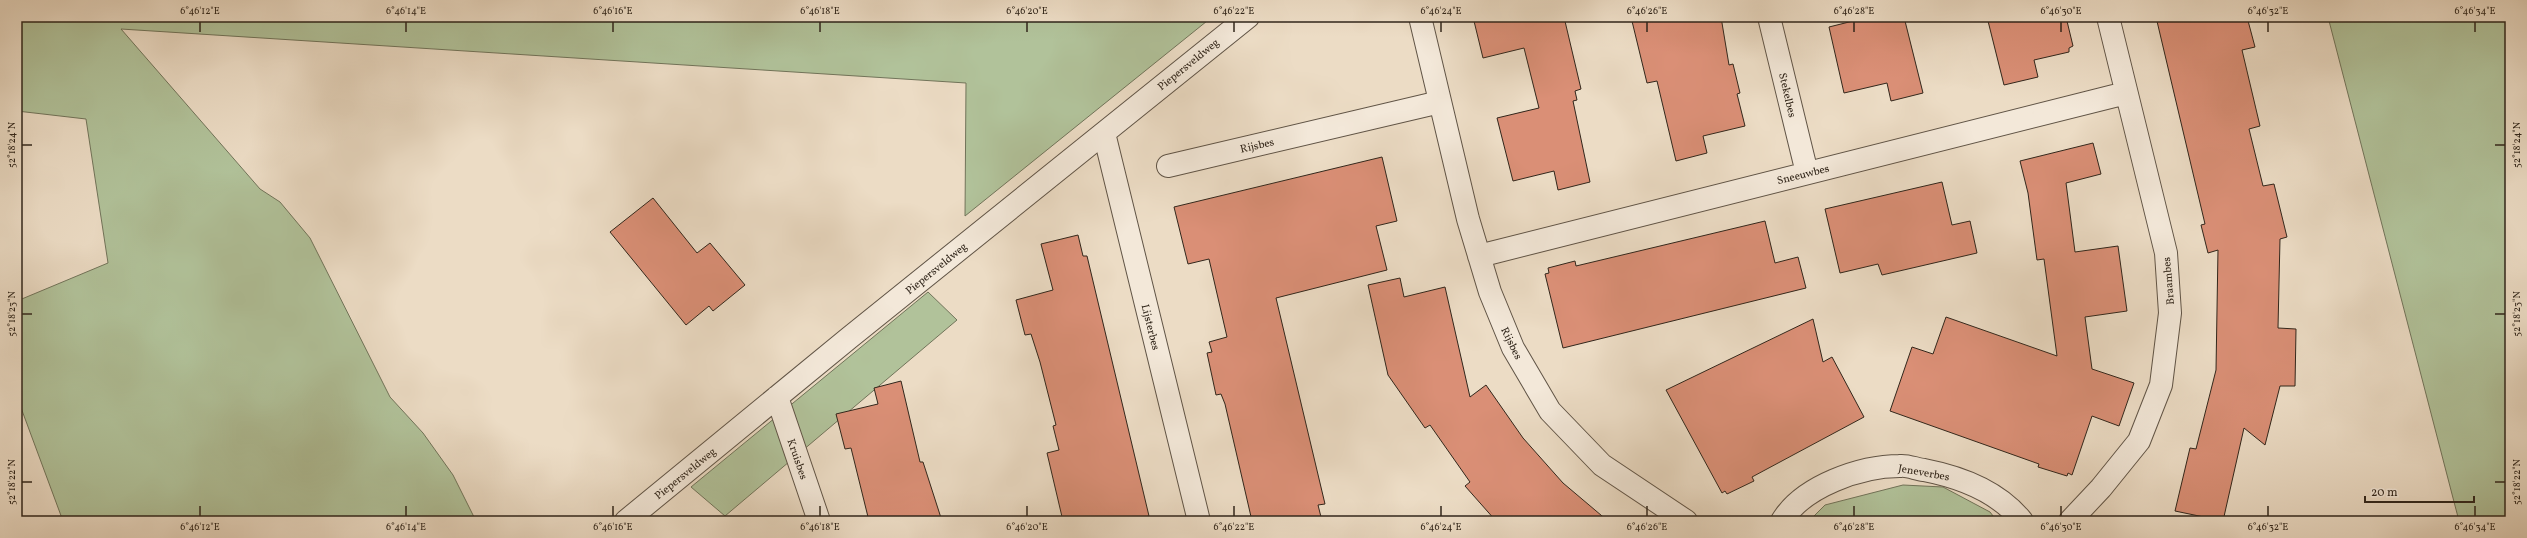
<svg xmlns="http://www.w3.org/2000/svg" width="2527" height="538" font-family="Vollkorn,serif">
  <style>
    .green { fill: #b1c29a; stroke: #71745a }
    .building { fill: #da8f76; stroke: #31261b }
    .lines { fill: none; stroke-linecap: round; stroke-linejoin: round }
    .street-casing { stroke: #605446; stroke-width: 24 }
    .street { stroke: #f3e8d9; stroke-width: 22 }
    .ticks { fill: none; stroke: #31261b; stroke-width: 1.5 }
    .labels { text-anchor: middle; stroke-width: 3; stroke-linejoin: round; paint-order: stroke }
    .street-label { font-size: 11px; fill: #31261b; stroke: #f3e8d9 }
    .neatline { fill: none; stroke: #31261b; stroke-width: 1.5 }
    .ticks-label { font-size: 10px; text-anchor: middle; fill: #31261b }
  </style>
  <rect width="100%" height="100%" fill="#ecdcc5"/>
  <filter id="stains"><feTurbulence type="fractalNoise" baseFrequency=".005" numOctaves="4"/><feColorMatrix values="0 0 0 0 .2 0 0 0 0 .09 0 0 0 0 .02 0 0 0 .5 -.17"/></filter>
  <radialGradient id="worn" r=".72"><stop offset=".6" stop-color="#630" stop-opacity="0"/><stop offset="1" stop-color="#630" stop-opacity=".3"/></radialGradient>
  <path class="green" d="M 17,17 L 1212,17 L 965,216 L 966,83 L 121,29 L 260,189 L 280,202 L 310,238 L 390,397 L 423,433 L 453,475 L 476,521 L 63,521 L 17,397 L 17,301 L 108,263 L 86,119 L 17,111 Z
    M 2328,17 L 2510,17 L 2510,521 L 2459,521 Z
    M 928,292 L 957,320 L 725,516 L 691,487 Z
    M 1903,485 L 1943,487 L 1990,512 L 1997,521 L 1809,521 L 1825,505 Z"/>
  <path class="building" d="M 1473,17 L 1564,17 L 1581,89 L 1575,91 L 1577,100 L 1573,101 L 1590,182 L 1558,190 L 1554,171 L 1513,181 L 1497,118 L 1539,108 L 1524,48 L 1483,58 Z
    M 1631,17 L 1721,17 L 1729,65 L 1733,64 L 1740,93 L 1737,94 L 1745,126 L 1703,136 L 1707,153 L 1676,161 L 1657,81 L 1647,83 Z
    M 1869,17 L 1904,17 L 1923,93 L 1891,101 L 1887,83 L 1844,93 L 1829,27 Z
    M 1987,17 L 2066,17 L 2073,46 L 2069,48 L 2069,52 L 2034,60 L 2038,77 L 2004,85 Z
    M 2156,17 L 2247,17 L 2255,47 L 2242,50 L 2260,126 L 2249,129 L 2263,186 L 2274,184 L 2287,237 L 2280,239 L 2278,328 L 2296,329 L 2295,386 L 2280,386 L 2265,445 L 2244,428 L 2223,521 L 2175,511 L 2190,448 L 2196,449 L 2216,370 L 2218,250 L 2208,253 L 2201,225 L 2205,224 Z
    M 2093,143 L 2101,174 L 2066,183 L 2075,252 L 2118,246 L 2127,311 L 2085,317 L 2092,369 L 2134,383 L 2119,426 L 2092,416 L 2072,475 L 2068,473 L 2067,476 L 2038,467 L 2039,464 L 1890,411 L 1912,347 L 1933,354 L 1946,317 L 2057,356 L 2044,259 L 2037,260 L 2028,193 L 2020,161 Z
    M 1382,157 L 1397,221 L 1376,226 L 1387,270 L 1276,298 L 1325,504 L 1318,505 L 1322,521 L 1252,521 L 1225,404 L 1221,394 L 1216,395 L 1207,353 L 1212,352 L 1209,342 L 1227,337 L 1209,259 L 1188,264 L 1174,207 Z
    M 1942,182 L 1952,225 L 1970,221 L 1977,253 L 1882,275 L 1878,264 L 1840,273 L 1825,209 Z
    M 653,198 L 697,253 L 710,243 L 745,285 L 713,311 L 709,306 L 686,325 L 610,232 Z
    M 1765,221 L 1775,263 L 1798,257 L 1806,288 L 1563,348 L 1545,274 L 1549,273 L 1548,268 L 1575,261 L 1576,266 Z
    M 1078,235 L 1083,256 L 1087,256 L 1149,516 L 1128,521 L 1063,521 L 1047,453 L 1059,450 L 1053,426 L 1056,425 L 1040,362 L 1031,334 L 1025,335 L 1016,300 L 1053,290 L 1041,244 Z
    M 1400,278 L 1404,297 L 1445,287 L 1470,397 L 1486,385 L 1523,438 L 1563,483 L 1608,521 L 1496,521 L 1465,486 L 1470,482 L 1430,425 L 1425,428 L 1388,375 L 1368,285 Z
    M 1813,319 L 1823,362 L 1832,357 L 1864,417 L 1752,477 L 1754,481 L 1727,494 L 1725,491 L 1722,493 L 1666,390 Z
    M 901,381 L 920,462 L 923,462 L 942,521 L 869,521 L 851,448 L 845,449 L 836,414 L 878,404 L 874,388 Z"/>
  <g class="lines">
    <defs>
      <path id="street" d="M 1420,17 L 1468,219 L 1490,292 L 1513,348 L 1550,411 L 1602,465 L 1686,521
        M 1769,17 L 1807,173
        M 1104,133 L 1199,521
        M 1168,166 L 1440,102
        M 1479,256 L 2126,93
        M 777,397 L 819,521
        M 626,521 L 849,338 L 1248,17
        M 1782,521 C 1803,486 1861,466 1900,466 C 1907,465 1916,469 1924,470 C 1960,477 1998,491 2022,521
        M 2070,521 L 2101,488 L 2139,441 L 2161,385 L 2170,313 L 2166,253 L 2108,17"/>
    </defs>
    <use href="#street" class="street-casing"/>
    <use href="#street" class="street"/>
  </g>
  <path class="ticks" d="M 200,22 L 200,32M 406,22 L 406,32M 613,22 L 613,32M 820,22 L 820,32M 1027,22 L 1027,32M 1234,22 L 1234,32M 1441,22 L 1441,32M 1647,22 L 1647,32M 1854,22 L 1854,32M 2061,22 L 2061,32M 2268,22 L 2268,32M 2475,22 L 2475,32M 22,145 L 32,145M 2495,145 L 2505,145M 22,314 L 32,314M 2495,314 L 2505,314M 22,482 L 32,482M 2495,482 L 2505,482M 200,506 L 200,516M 406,506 L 406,516M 613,506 L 613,516M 820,506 L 820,516M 1027,506 L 1027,516M 1234,506 L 1234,516M 1441,506 L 1441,516M 1647,506 L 1647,516M 1854,506 L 1854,516M 2061,506 L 2061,516M 2268,506 L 2268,516M 2475,506 L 2475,516"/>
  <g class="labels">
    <g class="street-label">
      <text transform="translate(1188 64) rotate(-39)" y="4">Piepersveldweg</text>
      <text transform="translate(1788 95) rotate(77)" y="4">Stekelbes</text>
      <text transform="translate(1257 145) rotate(-13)" y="4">Rijsbes</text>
      <text transform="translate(1803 174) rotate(-14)" y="4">Sneeuwbes</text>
      <text transform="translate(936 268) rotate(-39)" y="4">Piepersveldweg</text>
      <text transform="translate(2168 281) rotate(-95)" y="4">Braambes</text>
      <text transform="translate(1151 327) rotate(76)" y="4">Lijsterbes</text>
      <text transform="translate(1512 343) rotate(64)" y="4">Rijsbes</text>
      <text transform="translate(798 459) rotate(71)" y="4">Kruisbes</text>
      <text transform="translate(1924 472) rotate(10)" y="4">Jeneverbes</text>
      <text transform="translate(685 473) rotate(-39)" y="4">Piepersveldweg</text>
    </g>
  </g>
  <rect width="2527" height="538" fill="none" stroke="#ecdcc5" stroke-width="44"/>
  <path d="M2365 496v6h109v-6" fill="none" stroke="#31261b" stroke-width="2"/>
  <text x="2371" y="496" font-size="12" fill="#31261b" stroke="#f3e8d9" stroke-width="3" paint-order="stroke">20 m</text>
  <rect x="22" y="22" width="2483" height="494" class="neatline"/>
  <g class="ticks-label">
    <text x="200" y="14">6°46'12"E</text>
    <text x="406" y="14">6°46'14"E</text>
    <text x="613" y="14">6°46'16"E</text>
    <text x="820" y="14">6°46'18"E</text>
    <text x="1027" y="14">6°46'20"E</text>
    <text x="1234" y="14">6°46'22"E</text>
    <text x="1441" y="14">6°46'24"E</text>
    <text x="1647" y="14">6°46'26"E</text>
    <text x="1854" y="14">6°46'28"E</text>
    <text x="2061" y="14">6°46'30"E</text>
    <text x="2268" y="14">6°46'32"E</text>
    <text x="2475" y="14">6°46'34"E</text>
    <text transform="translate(11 145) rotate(-90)" y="4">52°18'24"N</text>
    <text transform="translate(2516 145) rotate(-90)" y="4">52°18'24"N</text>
    <text transform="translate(11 314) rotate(-90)" y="4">52°18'23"N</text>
    <text transform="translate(2516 314) rotate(-90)" y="4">52°18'23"N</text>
    <text transform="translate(11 482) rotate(-90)" y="4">52°18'22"N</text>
    <text transform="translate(2516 482) rotate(-90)" y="4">52°18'22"N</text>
    <text x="200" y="530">6°46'12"E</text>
    <text x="406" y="530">6°46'14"E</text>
    <text x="613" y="530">6°46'16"E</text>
    <text x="820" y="530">6°46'18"E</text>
    <text x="1027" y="530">6°46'20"E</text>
    <text x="1234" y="530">6°46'22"E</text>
    <text x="1441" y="530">6°46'24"E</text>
    <text x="1647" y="530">6°46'26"E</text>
    <text x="1854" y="530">6°46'28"E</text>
    <text x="2061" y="530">6°46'30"E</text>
    <text x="2268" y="530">6°46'32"E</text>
    <text x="2475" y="530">6°46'34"E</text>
  </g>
  <rect width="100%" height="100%" filter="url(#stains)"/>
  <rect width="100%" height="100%" fill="url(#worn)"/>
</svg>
